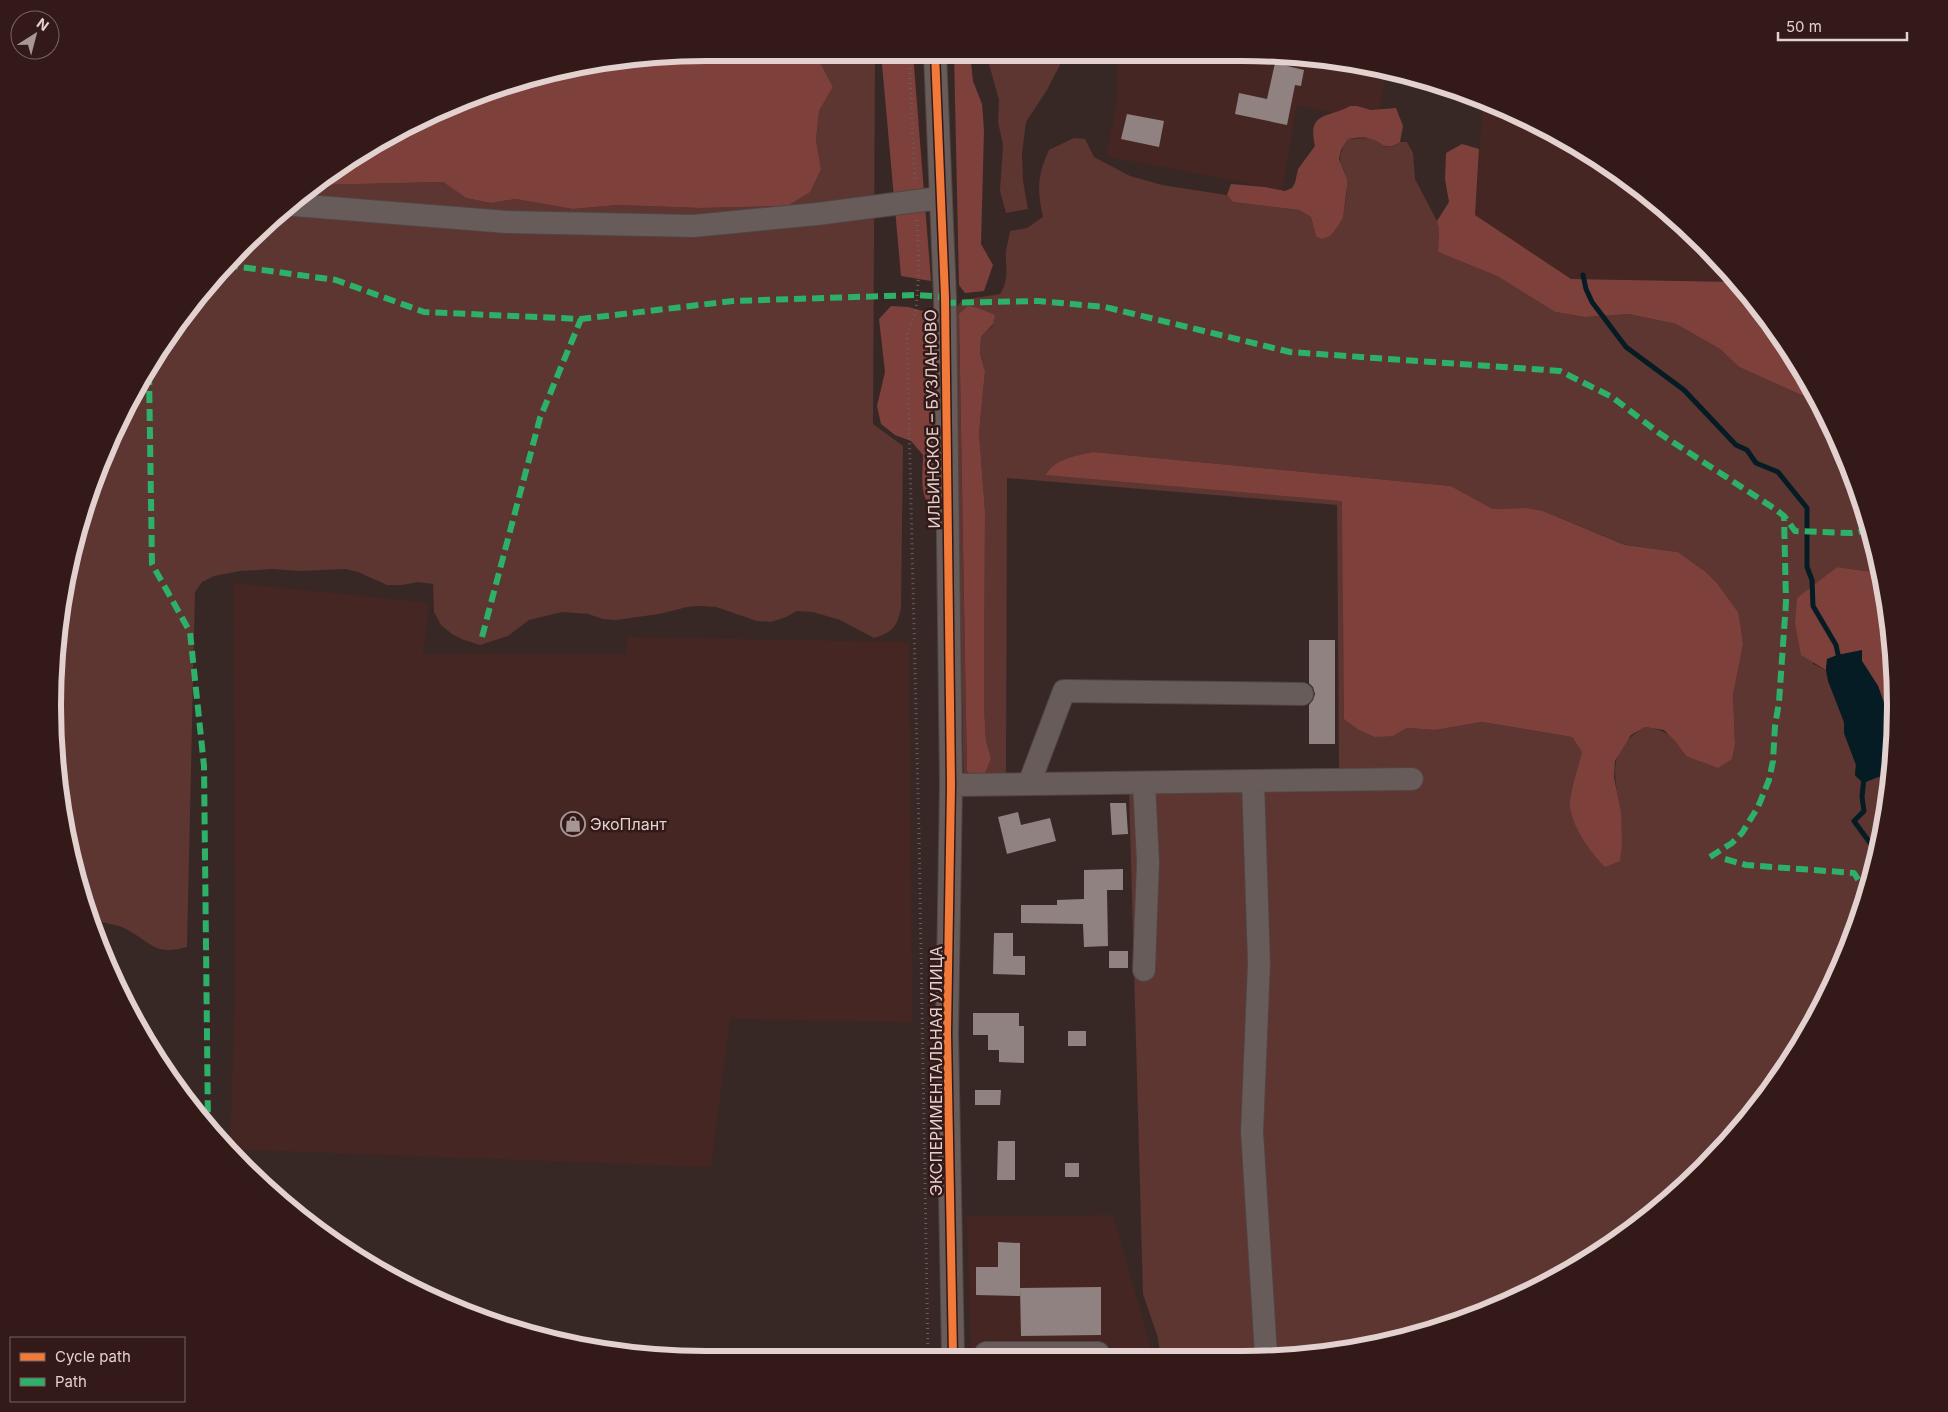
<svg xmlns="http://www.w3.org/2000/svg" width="1948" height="1412" font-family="Inter,sans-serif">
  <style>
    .built { fill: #462623 }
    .green { fill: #5d3531; fill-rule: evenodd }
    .forest { fill: #7e403b }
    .water { fill: #051c24 }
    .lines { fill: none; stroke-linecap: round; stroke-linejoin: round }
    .stream { stroke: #051c24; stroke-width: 5 }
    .building { fill: #908280 }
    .minor-casing { stroke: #514442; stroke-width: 24 }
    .path { stroke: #695e5d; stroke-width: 3; stroke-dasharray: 1 4; stroke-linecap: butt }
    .minor { stroke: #675c5a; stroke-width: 22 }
    .quiet { stroke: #2db169; stroke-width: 6; stroke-dasharray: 12 6; stroke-linecap: butt }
    .cycleway-casing { stroke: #331917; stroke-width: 11 }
    .cycleway { stroke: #f17a3a; stroke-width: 8 }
    .labels { text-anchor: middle; stroke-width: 5; stroke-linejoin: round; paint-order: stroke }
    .street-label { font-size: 16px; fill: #e3d1cf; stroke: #331917 }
    .poi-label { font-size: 16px; fill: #e3d1cf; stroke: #331917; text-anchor: start }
    .rim { fill: none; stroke: #e3d1cf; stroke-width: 6 }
  </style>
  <rect width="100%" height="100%" fill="#372826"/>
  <path class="built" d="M 1117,53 L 1242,53 L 1387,72 L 1376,122 L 1297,105 L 1282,190 L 1106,156 L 1117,102 Z
    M 1483,99 L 1492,102 L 1605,162 L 1673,215 L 1736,282 L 1571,279 L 1475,215 Z
    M 234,583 L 429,603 L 423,654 L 626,654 L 627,637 L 909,642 L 912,1022 L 730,1019 L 711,1167 L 230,1149 L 235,994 Z
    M 1113,1215 L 1153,1355 L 971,1356 L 967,1216 Z"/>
  <path class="green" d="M 804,53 L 858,53 L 875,59 L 873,424 L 903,446 L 901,608 C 897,627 893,632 874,638 L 840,620 L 813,612 L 797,611 L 786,617 L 771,622 L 757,621 L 716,607 L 700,606 L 687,607 L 659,614 L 616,620 L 603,619 L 588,614 L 562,612 L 529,620 L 508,636 L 480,645 L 464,640 L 452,634 L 441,625 L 434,612 L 433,584 L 418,582 L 402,585 L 387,585 L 358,572 L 345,569 L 300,571 L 272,569 L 240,571 L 214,576 L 202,582 L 195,592 L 187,947 C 155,956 152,943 126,929 C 117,924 103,923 92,920 L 58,791 L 58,620 L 75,537 L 120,417 L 214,275 L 317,185 L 443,182 L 466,198 L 491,203 L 515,199 L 573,209 L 617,205 L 700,208 L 787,206 L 821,169 L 816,140 L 819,111 L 833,87 L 821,64 Z
    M 986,53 L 1066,53 L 1047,90 L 1026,122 L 1022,153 L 1023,181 L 1028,209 L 1006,213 L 1000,191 L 1003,145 L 998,122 L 999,100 Z
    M 1074,138 L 1085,139 L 1094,157 L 1130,176 L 1162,185 L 1227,195 L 1233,202 L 1299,210 L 1311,217 L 1316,236 L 1343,218 C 1344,208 1347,197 1347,187 C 1347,162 1331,166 1348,139 L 1370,138 L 1387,147 L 1394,146 L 1400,142 L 1407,142 L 1413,153 L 1415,179 L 1437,221 L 1439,229 L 1438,252 L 1497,276 L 1555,312 L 1585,317 L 1629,314 L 1676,324 L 1720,349 L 1739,367 L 1819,403 L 1828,417 L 1873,537 L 1879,573 L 1837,567 L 1817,583 L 1813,664 L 1826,670 L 1844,723 L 1844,733 L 1856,765 L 1855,776 L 1863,783 L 1891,772 L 1890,791 L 1861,916 L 1808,1032 L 1734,1137 L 1640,1224 L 1492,1310 L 1328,1354 L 1160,1355 L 1158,1338 L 1143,1294 L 1129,790 L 964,796 L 954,311 L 962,300 L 1000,294 C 1010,278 1005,268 1006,251 C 1007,245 1009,238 1010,231 L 1027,228 L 1043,217 C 1037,190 1037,176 1049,150 ZM 968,307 L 993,325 L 981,337 L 980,354 L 985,371 L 979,433 L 985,511 L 984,706 L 986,741 L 991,758 L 970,774 L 967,771 L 959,315 ZM 1093,452 L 1451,486 L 1493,509 L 1527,508 L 1543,511 L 1626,545 L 1678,552 L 1706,572 L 1717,583 L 1738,612 L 1741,628 L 1743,645 L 1733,695 L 1735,744 L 1686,756 C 1672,735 1669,731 1645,727 C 1607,749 1613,774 1621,811 L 1570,805 L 1582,752 L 1572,737 L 1482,722 L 1435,730 L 1407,728 L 1393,736 L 1344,719 L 1343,501 ZM 1007,478 L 1337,505 L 1339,768 L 1006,775 Z"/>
  <path class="forest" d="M 706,53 L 804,53 L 821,64 L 833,87 L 819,111 L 816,140 L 821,169 L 810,192 L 787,206 L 700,208 L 617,205 L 573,209 L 515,199 L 491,203 L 466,198 L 443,182 L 317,185 L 343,162 L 456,102 L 537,75 Z
    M 881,53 L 913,53 L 931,281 L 901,276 Z
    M 954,53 L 970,53 L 973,81 L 982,104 L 984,130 L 981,244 L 993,265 L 984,291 L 965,293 L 959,285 Z
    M 1350,106 L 1357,106 L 1371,110 L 1396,108 L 1403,126 L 1400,142 C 1385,153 1382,141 1368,138 C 1361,137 1354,138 1348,139 L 1341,150 L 1339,159 L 1347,179 L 1347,187 L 1343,218 L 1335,230 L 1330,236 L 1322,239 L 1316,236 L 1311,217 L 1299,210 L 1233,202 L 1227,195 L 1231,184 L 1265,187 L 1285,191 L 1292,188 L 1295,183 L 1298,169 L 1315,146 C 1307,111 1327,119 1350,106 Z
    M 1462,144 L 1479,149 L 1475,215 L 1571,279 L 1736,282 L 1760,308 L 1819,403 L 1739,367 L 1720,349 L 1676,324 L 1629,314 L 1585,317 L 1555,312 L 1497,276 L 1438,252 L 1439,229 L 1437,221 L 1449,202 L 1445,179 L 1446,153 Z
    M 891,306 L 908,307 L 923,311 L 931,325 L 934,510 C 918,498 923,473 923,455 L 911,441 L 895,435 L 881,424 L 877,406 L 885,372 L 879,319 Z
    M 968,306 L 978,308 L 995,315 L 993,324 L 981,337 L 980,354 L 985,371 L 979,433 L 985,511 L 984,706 L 986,741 L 991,758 L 985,773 L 970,774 L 967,771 L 959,314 Z
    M 1093,452 L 1451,486 L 1493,509 L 1527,508 L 1543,511 L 1625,545 L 1678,552 L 1706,572 L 1717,583 L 1738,612 L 1741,628 L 1743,645 L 1733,695 L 1735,744 L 1732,759 L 1718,768 L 1686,756 L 1676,742 L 1664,730 L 1645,727 L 1631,735 L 1615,761 L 1614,778 L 1621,811 L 1622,845 L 1620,861 L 1605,867 C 1591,853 1572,827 1570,806 C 1569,795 1579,765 1582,752 L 1572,737 L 1482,722 L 1435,730 L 1407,728 L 1393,736 L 1375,737 L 1359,730 L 1344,719 L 1342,501 L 1046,475 C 1055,458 1077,456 1093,452 Z
    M 1837,567 L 1879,573 L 1894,663 L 1892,725 L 1878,686 L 1862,661 L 1827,659 L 1826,670 L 1801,655 L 1795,623 L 1797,598 Z"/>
  <path class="water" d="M 1862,650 L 1862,661 L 1878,686 L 1892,725 L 1891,772 L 1863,783 L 1855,775 L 1856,765 L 1844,733 L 1844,722 L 1828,681 L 1826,670 L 1827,659 L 1837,655 Z"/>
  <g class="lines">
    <path class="stream" d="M 1583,275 L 1586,289 L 1592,302 L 1626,347 L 1684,390 L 1736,445 L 1747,450 L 1756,463 L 1778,472 L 1807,508 L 1807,567 L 1812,580 L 1813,606 L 1836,645 L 1839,659
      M 1864,777 L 1862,797 L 1864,811 L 1854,821 L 1876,851"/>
  </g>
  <path class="building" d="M 1275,63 L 1304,70 L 1301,86 L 1295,85 L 1287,125 L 1235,114 L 1239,93 L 1267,99 Z
    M 1127,114 L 1164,121 L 1159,147 L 1121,139 Z
    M 1309,640 L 1335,640 L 1335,744 L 1309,744 L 1309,705 L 1313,700 L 1315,694 L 1313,687 L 1309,683 Z
    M 1110,803 L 1126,803 L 1128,834 L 1112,835 Z
    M 1018,812 L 1021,825 L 1050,818 L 1056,841 L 1007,854 L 998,817 Z
    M 1123,869 L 1123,890 L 1107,890 L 1108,946 L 1084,947 L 1083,924 L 1021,923 L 1021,905 L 1057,905 L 1057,900 L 1084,899 L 1084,870 Z
    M 994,933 L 1013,933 L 1013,956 L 1025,956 L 1025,975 L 993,974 Z
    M 1109,951 L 1128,951 L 1128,968 L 1109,968 Z
    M 973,1013 L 1019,1013 L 1019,1026 L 1024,1026 L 1024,1063 L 999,1062 L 999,1050 L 988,1050 L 988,1035 L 973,1035 Z
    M 1068,1031 L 1086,1031 L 1086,1046 L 1068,1046 Z
    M 975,1090 L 1001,1090 L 1000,1105 L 975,1105 Z
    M 998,1141 L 1015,1141 L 1015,1180 L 997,1180 Z
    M 1065,1163 L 1079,1163 L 1079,1177 L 1065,1177 Z
    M 998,1242 L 1020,1243 L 1020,1296 L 976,1295 L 976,1267 L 998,1267 Z
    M 1101,1287 L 1101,1335 L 1021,1336 L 1020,1288 Z"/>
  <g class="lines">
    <defs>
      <path id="minor" d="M 935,53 L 945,297 L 951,785 L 947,1033 L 953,1356
        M 294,205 L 507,222 L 693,226 L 817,214 L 940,198
        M 1253,781 L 1259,963 L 1252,1132 L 1266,1354
        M 1029,784 L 1064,691 L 1302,694
        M 951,785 L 1412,779
        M 1144,970 L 1148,862 L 1144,783
        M 986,1353 L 1051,1353 L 1051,1356
        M 1051,1353 L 1098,1353"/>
    </defs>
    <use href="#minor" class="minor-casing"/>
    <path class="path" d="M 909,53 L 915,182
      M 917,220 L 919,267 L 916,311 L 907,335 L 919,835 L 928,1356"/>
    <use href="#minor" class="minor"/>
    <path class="quiet" d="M 226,265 L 336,280 L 424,312 L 581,319 L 733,301 L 917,295 L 945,297
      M 944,303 L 1038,301 L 1105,307 L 1290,352 L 1560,371 L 1612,397 L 1659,433 L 1775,509 L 1784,516 L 1795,531 L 1851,533 L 1871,530
      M 149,373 L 152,564 L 190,632 L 204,766 L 208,1126
      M 482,637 L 540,418 L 581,319
      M 1710,857 L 1732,843 L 1742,833 L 1758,807 L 1769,780 L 1773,761 L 1775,726 L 1779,702 L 1786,602 L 1784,516
      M 1725,859 L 1746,865 L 1854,873 L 1866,892"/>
    <defs>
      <path id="cycleway" d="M 935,53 L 945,297 L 951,785 L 947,1033 L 953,1356"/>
    </defs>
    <use href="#cycleway" class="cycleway-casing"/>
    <use href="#cycleway" class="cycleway"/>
  </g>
  <defs>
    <symbol id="shop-ring" viewBox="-11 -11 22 22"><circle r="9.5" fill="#331917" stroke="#a79694" stroke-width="1.5"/><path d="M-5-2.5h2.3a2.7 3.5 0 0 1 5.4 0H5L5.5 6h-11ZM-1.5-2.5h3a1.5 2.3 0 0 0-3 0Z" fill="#a79694"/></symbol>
  </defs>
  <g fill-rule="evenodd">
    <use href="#shop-ring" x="559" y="810" width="28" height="28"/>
  </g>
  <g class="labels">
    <g class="street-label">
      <text transform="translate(932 419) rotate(-91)" y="6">ИЛЬИНСКОЕ – БУЗЛАНОВО</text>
      <text transform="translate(936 1071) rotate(-90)" y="6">ЭКСПЕРИМЕНТАЛЬНАЯ УЛИЦА</text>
    </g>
    <g class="poi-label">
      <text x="590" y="830">ЭкоПлант</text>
    </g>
  </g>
  <path d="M0 0H1948V1412H0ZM706 61H1242A645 645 0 0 1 1887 706V706A645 645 0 0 1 1242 1351H706A645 645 0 0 1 61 706V706A645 645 0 0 1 706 61Z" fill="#331917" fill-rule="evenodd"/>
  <path class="rim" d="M706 61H1242A645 645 0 0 1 1887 706V706A645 645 0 0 1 1242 1351H706A645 645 0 0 1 61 706V706A645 645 0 0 1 706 61Z"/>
  <rect x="10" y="1337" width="175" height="65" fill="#331917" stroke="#796361"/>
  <rect x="20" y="1353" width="25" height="8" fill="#f17a3a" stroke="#796361"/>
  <text x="55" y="1362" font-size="15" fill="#e3d1cf">Cycle path</text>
  <rect x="20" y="1378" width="25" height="8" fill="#2db169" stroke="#796361"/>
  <text x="55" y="1387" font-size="15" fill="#e3d1cf">Path</text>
  <g transform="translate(35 35) rotate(36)"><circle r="24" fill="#331917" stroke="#796361"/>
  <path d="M0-4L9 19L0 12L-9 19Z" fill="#a79694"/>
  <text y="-8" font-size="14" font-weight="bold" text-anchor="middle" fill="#e3d1cf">N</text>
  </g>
  <path d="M1778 32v8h129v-8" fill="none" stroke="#e3d1cf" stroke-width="2.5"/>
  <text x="1786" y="32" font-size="15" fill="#e3d1cf" stroke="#331917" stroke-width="4" paint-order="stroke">50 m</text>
</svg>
